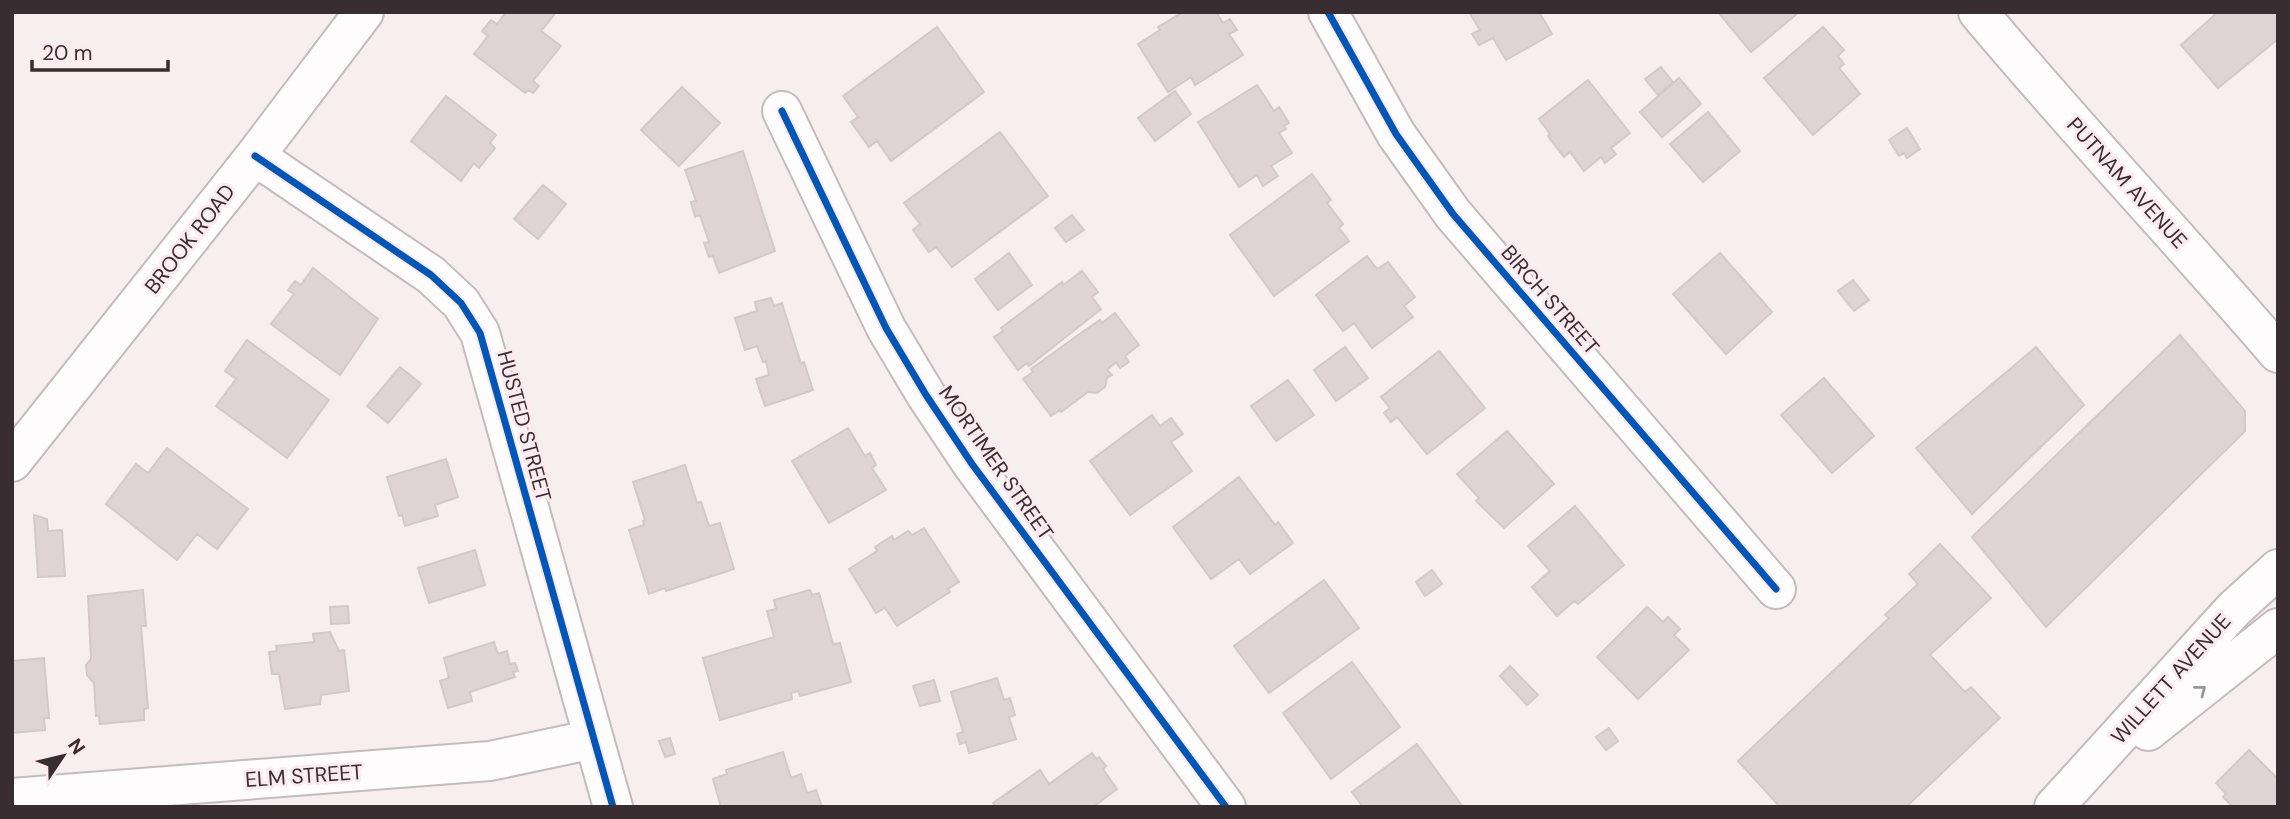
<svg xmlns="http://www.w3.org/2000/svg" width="2290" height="819" font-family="'DM Sans',sans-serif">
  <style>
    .building { fill: #ded4d5; stroke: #d2c9c9; stroke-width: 2 }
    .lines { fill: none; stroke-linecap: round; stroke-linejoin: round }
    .minor-casing { stroke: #c4bbbe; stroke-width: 42 }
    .minor { stroke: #fefcfd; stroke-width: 38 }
    .cycleway-casing { stroke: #fbeaef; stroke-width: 11 }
    .cycleway { stroke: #0057b8; stroke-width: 7 }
    .oneway { stroke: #9b9496 }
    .labels { text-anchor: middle; stroke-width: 6; stroke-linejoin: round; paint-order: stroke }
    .street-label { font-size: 21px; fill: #382d30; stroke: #fbeaef }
  </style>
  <rect width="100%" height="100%" fill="#f7eef0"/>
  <path class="building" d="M 506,12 L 551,12 L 554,15 L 541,31 L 561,46 L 533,81 L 539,86 L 533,93 L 528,90 L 525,93 L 474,54 L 488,36 L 482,31 L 491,20 L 497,24 Z
    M 1183,12 L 1216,12 L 1223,23 L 1230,19 L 1237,30 L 1229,34 L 1243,55 L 1195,85 L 1191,77 L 1168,92 L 1138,44 L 1160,30 L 1158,27 Z
    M 1469,12 L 1539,12 L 1552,34 L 1506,60 L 1493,38 L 1479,45 L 1472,34 L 1480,30 Z
    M 1718,12 L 1797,12 L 1798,13 L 1751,52 Z
    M 2218,12 L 2278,12 L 2278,39 L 2218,88 L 2181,45 Z
    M 937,27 L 984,92 L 891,161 L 877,141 L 869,147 L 851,122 L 858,117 L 843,96 Z
    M 1823,27 L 1844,50 L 1838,56 L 1844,64 L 1839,68 L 1860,94 L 1813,135 L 1764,78 Z
    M 1661,67 L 1673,82 L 1658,95 L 1645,79 Z
    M 1679,78 L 1701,104 L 1662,137 L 1640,112 Z
    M 1588,80 L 1630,133 L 1611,148 L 1616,154 L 1605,163 L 1601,157 L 1584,171 L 1570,152 L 1564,157 L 1548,136 L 1550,134 L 1539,119 Z
    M 1257,85 L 1274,111 L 1279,107 L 1289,123 L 1284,126 L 1286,129 L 1279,133 L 1292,153 L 1271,166 L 1278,176 L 1263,186 L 1257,175 L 1239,187 L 1198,122 Z
    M 682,87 L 720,123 L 679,166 L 641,130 Z
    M 1175,91 L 1191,114 L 1155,141 L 1138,118 Z
    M 446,96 L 496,135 L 490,143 L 495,148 L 479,168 L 474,163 L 461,181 L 411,141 Z
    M 1708,112 L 1740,151 L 1703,182 L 1670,144 Z
    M 1907,128 L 1920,149 L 1907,158 L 1904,153 L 1899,156 L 1889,140 Z
    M 1000,132 L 1048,196 L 952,267 L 936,247 L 929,252 L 913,230 L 920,224 L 904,203 Z
    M 743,151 L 775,251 L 719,273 L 713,256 L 709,257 L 704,243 L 709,242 L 700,215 L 695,217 L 691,202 L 696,201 L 685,170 Z
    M 1312,174 L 1331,200 L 1327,203 L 1343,224 L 1339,228 L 1349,241 L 1274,296 L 1230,235 Z
    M 543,185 L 566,204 L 538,239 L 514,219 Z
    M 1072,215 L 1084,230 L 1066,242 L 1055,228 Z
    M 1009,253 L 1032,285 L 998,310 L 975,279 Z
    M 1720,253 L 1772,312 L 1726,354 L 1673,294 Z
    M 1367,256 L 1377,269 L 1388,262 L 1415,297 L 1404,306 L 1413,317 L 1372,348 L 1354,323 L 1343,331 L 1316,295 Z
    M 313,268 L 378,319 L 340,375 L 271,324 L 294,294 L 288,290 L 295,281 L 301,285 Z
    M 1082,271 L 1098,292 L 1092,297 L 1101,309 L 1029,366 L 1027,363 L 1018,370 L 994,337 L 1003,331 L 1001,328 L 1062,282 L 1063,285 Z
    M 1853,280 L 1869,300 L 1854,311 L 1838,291 Z
    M 771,298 L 774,306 L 782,303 L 801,364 L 804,362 L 813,390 L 765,406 L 756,379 L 769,375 L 766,361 L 763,362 L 757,346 L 745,350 L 735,318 L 757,311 L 755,302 Z
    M 1115,313 L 1139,345 L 1125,356 L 1129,362 L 1120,368 L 1116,362 L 1107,370 L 1112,375 L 1107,378 L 1105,387 L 1097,393 L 1088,392 L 1061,412 L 1060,410 L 1051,416 L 1023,379 L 1033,372 L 1031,369 L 1081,333 L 1100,320 L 1102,323 Z
    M 2180,335 L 2245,411 L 2245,431 L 2046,627 L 1972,537 Z
    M 247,340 L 329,400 L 287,458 L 216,406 L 236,379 L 225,371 Z
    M 1345,347 L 1368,378 L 1336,401 L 1314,370 Z
    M 2036,347 L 2084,405 L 1972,514 L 1916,448 Z
    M 1439,351 L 1485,408 L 1427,454 L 1397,417 L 1391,422 L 1384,413 L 1390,408 L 1381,397 Z
    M 400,367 L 421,384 L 388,423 L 367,406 Z
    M 1824,378 L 1874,436 L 1832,473 L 1781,415 Z
    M 1288,380 L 1314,415 L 1276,441 L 1251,406 Z
    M 1152,415 L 1160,426 L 1171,418 L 1183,434 L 1171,442 L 1192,471 L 1130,515 L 1090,461 Z
    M 848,428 L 865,456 L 870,453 L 876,465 L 872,468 L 886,490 L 829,523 L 792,461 Z
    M 1507,431 L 1554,484 L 1504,528 L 1476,501 L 1479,498 L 1457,474 Z
    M 167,448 L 248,509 L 217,549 L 197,534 L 177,560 L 106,504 L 136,464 L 148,473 Z
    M 446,459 L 458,497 L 435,505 L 438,516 L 405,526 L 402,515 L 399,516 L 387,477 Z
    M 685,465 L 697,503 L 701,502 L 709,526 L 720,523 L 734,569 L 666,591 L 665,588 L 649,594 L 629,530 L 644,525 L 643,521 L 645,520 L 633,482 Z
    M 1239,477 L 1275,525 L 1278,522 L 1293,543 L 1250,574 L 1239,559 L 1211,579 L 1173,527 Z
    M 1575,506 L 1624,565 L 1578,604 L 1574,601 L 1557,616 L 1532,587 L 1550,571 L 1528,546 Z
    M 34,515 L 47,519 L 48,531 L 62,530 L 65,576 L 38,577 Z
    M 924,528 L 959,582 L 948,589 L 950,592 L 897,626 L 885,608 L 876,613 L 849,569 L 877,551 L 875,547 L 892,536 L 894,540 L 908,531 L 912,535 Z
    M 1940,544 L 1991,598 L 1930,655 L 1965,692 L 1971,687 L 2000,718 L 1906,807 L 1780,807 L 1738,761 L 1889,618 L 1885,615 L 1918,584 L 1909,574 Z
    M 475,550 L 485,585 L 429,603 L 418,568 Z
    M 1432,570 L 1442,584 L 1425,596 L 1416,582 Z
    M 1324,580 L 1359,628 L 1269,693 L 1234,646 Z
    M 143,590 L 146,626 L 141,626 L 148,708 L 144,709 L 144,720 L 100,724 L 99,716 L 96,716 L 94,683 L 87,675 L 86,665 L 91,659 L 88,596 Z
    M 810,590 L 812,595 L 819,593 L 833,644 L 840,643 L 851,682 L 800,696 L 798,691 L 791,693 L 792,699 L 720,720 L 703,658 L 774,637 L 767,611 L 776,609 L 774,600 Z
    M 348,606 L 349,623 L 331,624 L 330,607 Z
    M 1647,607 L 1663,622 L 1668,617 L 1680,629 L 1674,635 L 1689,650 L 1638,699 L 1597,657 Z
    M 330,632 L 339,651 L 344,650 L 349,691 L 321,695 L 320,704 L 285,709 L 279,674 L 272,674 L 269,652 L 277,651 L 276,646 L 314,642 L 313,634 Z
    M 494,642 L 498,654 L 507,651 L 510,664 L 515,663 L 518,671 L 513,672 L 515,677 L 470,692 L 472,701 L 448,708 L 440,681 L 449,678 L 444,658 Z
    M 44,658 L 49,718 L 44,718 L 45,730 L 12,733 L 12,661 Z
    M 1352,662 L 1400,727 L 1331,779 L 1283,713 Z
    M 1510,666 L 1538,695 L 1527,705 L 1500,676 Z
    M 997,678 L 1004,700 L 1010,698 L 1015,715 L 1009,717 L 1016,739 L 969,753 L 966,742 L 960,744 L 957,734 L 963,732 L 951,692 Z
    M 934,680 L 940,701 L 920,706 L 913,686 Z
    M 1609,728 L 1618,741 L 1606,750 L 1596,737 Z
    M 670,738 L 675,754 L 665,757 L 659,741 Z
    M 1417,744 L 1463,807 L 1363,807 L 1352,792 Z
    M 2249,750 L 2278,779 L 2278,807 L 2233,807 L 2223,797 L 2226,794 L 2216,783 Z
    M 783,752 L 791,778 L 801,774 L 807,793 L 816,790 L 822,807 L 721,807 L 713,779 L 727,774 L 726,770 Z
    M 1092,753 L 1096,759 L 1099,757 L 1106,766 L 1103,769 L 1117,789 L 1093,807 L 996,807 L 993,803 L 1040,770 L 1049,784 Z"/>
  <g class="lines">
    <defs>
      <path id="minor" d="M 1328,12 L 1396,134 L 1453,214 L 1776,589
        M 1978,12 C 2075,128 2179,238 2278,353
        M 782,111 L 886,328 L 926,395 L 972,464 L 1226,807
        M 255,156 L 431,275 L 461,303 L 480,333 L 613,807
        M 12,462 L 255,156 L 364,12
        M 2148,731 L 2278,628
        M 12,798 L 490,761 L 594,739
        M 2054,807 L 2234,609 L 2278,569"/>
    </defs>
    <use href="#minor" class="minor-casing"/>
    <use href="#minor" class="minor"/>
    <defs>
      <path id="cycleway" d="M 1328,12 L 1396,134 L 1453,214 L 1776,589
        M 782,111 L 886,328 L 926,395 L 972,464 L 1226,807
        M 255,156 L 431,275 L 461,303 L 480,333 L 613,807"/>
    </defs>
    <use href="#cycleway" class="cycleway-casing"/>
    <use href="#cycleway" class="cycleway"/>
  </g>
  <defs><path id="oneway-chevron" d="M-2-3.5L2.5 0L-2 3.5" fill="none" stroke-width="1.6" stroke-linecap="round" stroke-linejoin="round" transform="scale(1.75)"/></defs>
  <use class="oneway" href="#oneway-chevron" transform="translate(2201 690) rotate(-38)"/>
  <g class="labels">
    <g class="street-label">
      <text transform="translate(2127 183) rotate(48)" y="7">PUTNAM AVENUE</text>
      <text transform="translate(190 239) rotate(-52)" y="7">BROOK ROAD</text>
      <text transform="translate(1550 300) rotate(49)" y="7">BIRCH STREET</text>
      <text transform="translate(524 426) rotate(75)" y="7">HUSTED STREET</text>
      <text transform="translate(996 463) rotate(55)" y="7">MORTIMER STREET</text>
      <text transform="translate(2171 679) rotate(-48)" y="7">WILLETT AVENUE</text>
      <text transform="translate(304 776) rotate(-4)" y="7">ELM STREET</text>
    </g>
  </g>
  <rect width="2290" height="819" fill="none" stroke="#382d30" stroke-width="28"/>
  <g transform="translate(63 756) rotate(55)" stroke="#fbeaef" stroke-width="5" paint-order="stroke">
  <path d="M0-5L12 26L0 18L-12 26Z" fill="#382d30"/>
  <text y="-10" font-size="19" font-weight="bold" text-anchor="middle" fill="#382d30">N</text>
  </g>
  <path d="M32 60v10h136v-10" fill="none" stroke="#382d30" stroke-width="3.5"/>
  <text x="42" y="60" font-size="21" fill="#382d30" stroke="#fbeaef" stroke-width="5" paint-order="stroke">20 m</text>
</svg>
